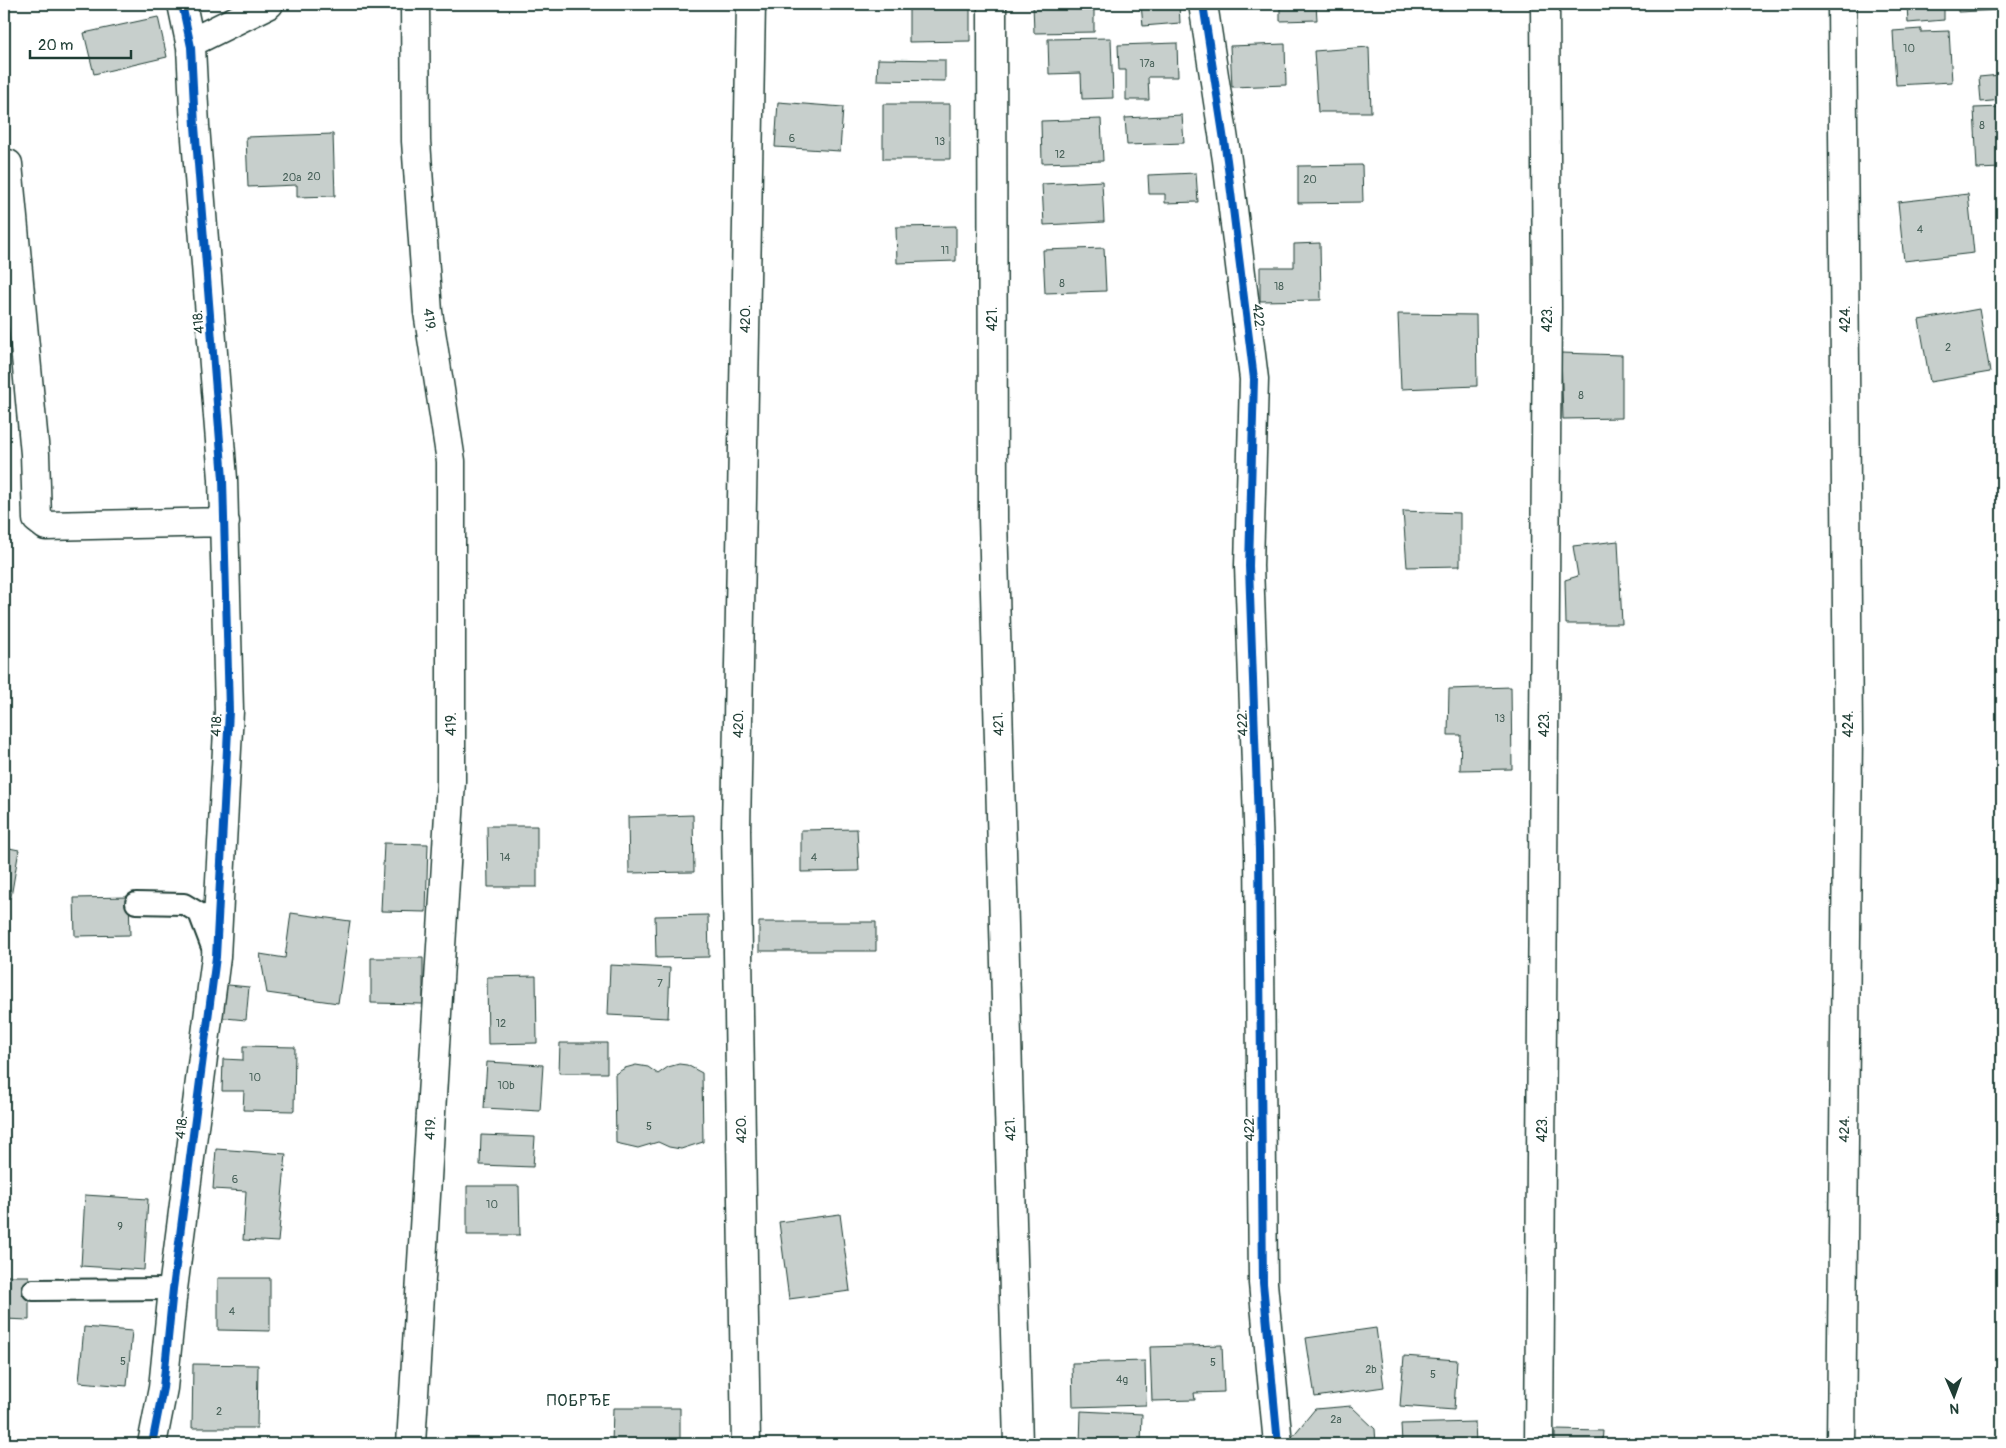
<svg xmlns="http://www.w3.org/2000/svg" width="2006" height="1448" font-family="Pangolin,sans-serif">
  <style>
    .building { fill: #c7cfcc; stroke: #1f3d34 }
    .lines { fill: none; stroke-linecap: round; stroke-linejoin: round }
    .lane-casing { stroke: #1f3d34; stroke-width: 24 }
    .street-casing { stroke: #1f3d34; stroke-width: 31 }
    .lane { stroke: #fff; stroke-width: 20 }
    .street { stroke: #fff; stroke-width: 28 }
    .cycleway-casing { stroke: #fff; stroke-width: 11 }
    .cycleway { stroke: #0057b8; stroke-width: 8 }
    .labels { text-anchor: middle; stroke-width: 4; stroke-linejoin: round; paint-order: stroke }
    .number-label { font-size: 11px; fill: #49625a }
    .street-label { font-size: 14px; fill: #1f3d34; stroke: #fff }
    .quarter-label { font-size: 16px; letter-spacing: 1px; fill: #1f3d34; stroke: #fff }
  </style>
  <rect width="100%" height="100%" fill="#fff"/>
  <filter id="ink" filterUnits="userSpaceOnUse"><feTurbulence type="fractalNoise" baseFrequency=".02" numOctaves="2"/><feDisplacementMap in="SourceGraphic" scale="10" xChannelSelector="R" yChannelSelector="G"/><feConvolveMatrix kernelMatrix="1 2 1 2 8 2 1 2 1" color-interpolation-filters="sRGB"/></filter>
  <g filter="url(#ink)">
    <path class="building" d="M 909,4 L 970,4 L 970,41 L 909,42 Z
      M 1033,4 L 1094,4 L 1094,32 L 1034,33 Z
      M 1141,4 L 1179,4 L 1180,23 L 1143,26 Z
      M 1262,4 L 1316,4 L 1317,20 L 1280,21 L 1280,7 L 1262,8 Z
      M 1907,4 L 1944,4 L 1944,20 L 1908,23 Z
      M 1958,4 L 2002,4 L 2002,10 L 1958,12 Z
      M 158,17 L 167,57 L 94,74 L 84,33 Z
      M 1921,29 L 1921,32 L 1949,31 L 1952,82 L 1896,85 L 1893,31 Z
      M 1111,38 L 1113,98 L 1082,99 L 1081,73 L 1049,74 L 1048,39 Z
      M 1177,43 L 1178,77 L 1148,77 L 1149,100 L 1126,100 L 1126,70 L 1119,70 L 1118,45 Z
      M 1285,44 L 1286,85 L 1232,87 L 1230,46 Z
      M 1369,47 L 1371,112 L 1318,112 L 1314,51 Z
      M 878,59 L 945,60 L 945,81 L 877,80 Z
      M 2000,75 L 2002,100 L 1981,102 L 1979,77 Z
      M 778,102 L 843,107 L 840,151 L 775,147 Z
      M 883,104 L 950,104 L 950,159 L 883,159 Z
      M 2002,107 L 2002,168 L 1977,169 L 1974,108 Z
      M 1182,115 L 1184,143 L 1127,145 L 1125,118 Z
      M 1101,119 L 1103,161 L 1042,163 L 1041,121 Z
      M 333,134 L 335,196 L 297,197 L 297,185 L 248,187 L 246,137 Z
      M 1362,165 L 1363,202 L 1298,203 L 1298,166 Z
      M 1196,173 L 1198,202 L 1165,203 L 1165,194 L 1149,194 L 1148,175 Z
      M 1102,181 L 1104,222 L 1044,225 L 1042,184 Z
      M 1968,194 L 1974,253 L 1904,261 L 1898,202 Z
      M 956,226 L 956,261 L 897,263 L 896,227 Z
      M 1320,243 L 1321,300 L 1260,301 L 1260,267 L 1294,267 L 1294,244 Z
      M 1104,248 L 1106,291 L 1045,293 L 1043,250 Z
      M 1979,309 L 1990,372 L 1930,382 L 1919,320 Z
      M 1398,314 L 1476,315 L 1477,386 L 1401,389 Z
      M 1561,353 L 1622,355 L 1622,418 L 1563,419 Z
      M 1403,511 L 1460,513 L 1460,566 L 1407,567 Z
      M 1618,541 L 1622,624 L 1566,624 L 1565,580 L 1578,576 L 1573,546 Z
      M 1511,687 L 1512,769 L 1460,770 L 1461,735 L 1448,735 L 1449,689 Z
      M 693,815 L 694,872 L 629,873 L 628,817 Z
      M 487,826 L 537,826 L 537,887 L 488,887 Z
      M 857,829 L 859,871 L 801,872 L 801,830 Z
      M 384,843 L 428,844 L 426,912 L 381,911 Z
      M 4,847 L 19,850 L 11,897 L 4,896 Z
      M 129,897 L 130,935 L 75,936 L 74,898 Z
      M 291,913 L 350,921 L 338,1003 L 267,993 L 260,954 L 285,958 Z
      M 708,915 L 709,957 L 656,958 L 655,916 Z
      M 759,922 L 876,922 L 876,951 L 759,951 Z
      M 371,958 L 423,958 L 423,1004 L 371,1003 Z
      M 610,965 L 670,968 L 668,1018 L 608,1015 Z
      M 536,976 L 537,1043 L 488,1044 L 487,977 Z
      M 218,984 L 249,987 L 246,1020 L 215,1017 Z
      M 560,1043 L 607,1043 L 607,1073 L 559,1073 Z
      M 243,1046 L 295,1047 L 294,1111 L 243,1110 L 244,1091 L 222,1091 L 223,1059 L 243,1060 Z
      M 487,1062 L 543,1065 L 540,1111 L 484,1108 Z
      M 679,1064 L 687,1065 L 702,1073 L 703,1142 L 681,1149 L 669,1147 L 658,1142 L 638,1148 L 616,1143 L 615,1074 L 625,1068 L 636,1065 L 648,1067 L 658,1074 L 668,1067 Z
      M 481,1135 L 535,1137 L 533,1167 L 480,1165 Z
      M 216,1149 L 286,1154 L 278,1242 L 243,1240 L 246,1191 L 213,1189 Z
      M 467,1186 L 519,1186 L 520,1235 L 467,1235 Z
      M 85,1195 L 148,1199 L 144,1270 L 81,1266 Z
      M 840,1214 L 850,1291 L 789,1299 L 779,1222 Z
      M 4,1276 L 29,1276 L 29,1320 L 4,1319 Z
      M 218,1278 L 270,1278 L 270,1331 L 218,1330 Z
      M 84,1327 L 132,1331 L 127,1386 L 79,1382 Z
      M 1376,1328 L 1384,1387 L 1315,1397 L 1306,1338 Z
      M 1222,1345 L 1224,1392 L 1194,1393 L 1195,1400 L 1152,1401 L 1150,1347 Z
      M 1404,1356 L 1457,1360 L 1454,1410 L 1400,1406 Z
      M 1145,1361 L 1146,1405 L 1073,1407 L 1072,1363 Z
      M 193,1364 L 258,1365 L 257,1428 L 192,1428 Z
      M 1351,1406 L 1375,1429 L 1376,1444 L 1293,1444 L 1292,1437 L 1315,1409 Z
      M 613,1408 L 680,1408 L 680,1444 L 612,1444 Z
      M 1081,1411 L 1142,1414 L 1141,1444 L 1080,1444 Z
      M 1475,1422 L 1476,1444 L 1402,1444 L 1401,1424 Z
      M 1555,1430 L 1603,1431 L 1602,1444 L 1555,1444 Z"/>
    <g class="lines">
      <defs>
        <path id="lane" d="M 136,903 L 184,904 L 199,913 L 213,950
          M 33,1290 L 173,1289"/>
        <path id="street" d="M 992,4 L 993,518 L 1018,1444
          M 1203,4 L 1227,160 L 1254,379 L 1249,566 L 1259,850 L 1263,1283 L 1278,1444
          M 190,43 L 269,4
          M 8,164 L 35,454 L 37,519 L 46,526 L 225,522
          M 152,1444 L 163,1388 L 173,1289 L 216,957 L 229,711 L 223,479 L 195,126 L 191,47 L 182,4
          M 411,1444 L 451,781 L 451,461 L 428,312 L 416,141 L 415,4
          M 746,1444 L 736,830 L 751,4
          M 1539,1444 L 1547,307 L 1545,4
          M 1841,1444 L 1848,734 L 1842,4"/>
      </defs>
      <use href="#lane" class="lane-casing"/>
      <use href="#street" class="street-casing"/>
      <use href="#lane" class="lane"/>
      <use href="#street" class="street"/>
      <defs>
        <path id="cycleway" d="M 1203,4 L 1227,160 L 1254,379 L 1249,566 L 1259,850 L 1263,1283 L 1278,1444
          M 152,1444 L 163,1388 L 173,1289 L 216,957 L 229,711 L 223,479 L 195,126 L 191,47 L 182,4"/>
      </defs>
      <use href="#cycleway" class="cycleway-casing"/>
      <use href="#cycleway" class="cycleway"/>
    </g>
  </g>
  <g class="labels">
    <g class="number-label">
      <text x="1909" y="52">10</text>
      <text x="1147" y="67">17a</text>
      <text x="1982" y="129">8</text>
      <text x="792" y="142">6</text>
      <text x="940" y="145">13</text>
      <text x="1060" y="158">12</text>
      <text x="314" y="180">20</text>
      <text x="292" y="181">20a</text>
      <text x="1310" y="183">20</text>
      <text x="1920" y="233">4</text>
      <text x="945" y="254">11</text>
      <text x="1062" y="287">8</text>
      <text x="1279" y="290">18</text>
      <text x="1948" y="351">2</text>
      <text x="1581" y="399">8</text>
      <text x="1500" y="722">13</text>
      <text x="505" y="861">14</text>
      <text x="814" y="861">4</text>
      <text x="660" y="987">7</text>
      <text x="501" y="1027">12</text>
      <text x="255" y="1081">10</text>
      <text x="506" y="1089">10b</text>
      <text x="649" y="1130">5</text>
      <text x="235" y="1183">6</text>
      <text x="492" y="1208">10</text>
      <text x="120" y="1230">9</text>
      <text x="232" y="1315">4</text>
      <text x="123" y="1365">5</text>
      <text x="1213" y="1366">5</text>
      <text x="1371" y="1373">2b</text>
      <text x="1433" y="1378">5</text>
      <text x="1122" y="1383">4g</text>
      <text x="219" y="1415">2</text>
      <text x="1336" y="1423">2a</text>
    </g>
    <g class="street-label">
      <text transform="translate(1259 317) rotate(83)" y="5">422.</text>
      <text transform="translate(745 319) rotate(-89)" y="5">420.</text>
      <text transform="translate(992 319) rotate(-90)" y="5">421.</text>
      <text transform="translate(1547 319) rotate(-90)" y="5">423.</text>
      <text transform="translate(1845 319) rotate(-90)" y="5">424.</text>
      <text transform="translate(430 320) rotate(83)" y="5">419.</text>
      <text transform="translate(198 322) rotate(-95)" y="5">418.</text>
      <text transform="translate(1242 723) rotate(-92)" y="5">422.</text>
      <text transform="translate(451 724) rotate(-90)" y="5">419.</text>
      <text transform="translate(738 724) rotate(-89)" y="5">420.</text>
      <text transform="translate(998 724) rotate(-92)" y="5">421.</text>
      <text transform="translate(1544 724) rotate(-90)" y="5">423.</text>
      <text transform="translate(1848 724) rotate(-90)" y="5">424.</text>
      <text transform="translate(216 725) rotate(-87)" y="5">418.</text>
      <text transform="translate(181 1127) rotate(-83)" y="5">418.</text>
      <text transform="translate(430 1128) rotate(-87)" y="5">419.</text>
      <text transform="translate(1249 1128) rotate(-91)" y="5">422.</text>
      <text transform="translate(741 1129) rotate(-91)" y="5">420.</text>
      <text transform="translate(1010 1129) rotate(-92)" y="5">421.</text>
      <text transform="translate(1542 1129) rotate(-90)" y="5">423.</text>
      <text transform="translate(1844 1129) rotate(-89)" y="5">424.</text>
    </g>
    <g class="quarter-label">
      <text x="579" y="1406">ПОБРЂЕ</text>
    </g>
  </g>
  <rect width="2006" height="1448" fill="none" stroke="#fff" stroke-width="20"/>
  <rect x="10" y="10" width="1986" height="1428" fill="none" stroke="#1f3d34" stroke-width="2" filter="url(#ink)"/>
  <g transform="translate(1954 1396) rotate(178)" stroke="#ffffff" stroke-width="4" paint-order="stroke">
  <path d="M0-4L9 19L0 12L-9 19Z" fill="#1f3d34"/>
  <text y="-8" font-size="14" font-weight="bold" text-anchor="middle" fill="#1f3d34">N</text>
  </g>
  <path d="M30 50v8h101v-8" fill="none" stroke="#1f3d34" stroke-width="2.5"/>
  <text x="38" y="50" font-size="15" fill="#1f3d34" stroke="#ffffff" stroke-width="4" paint-order="stroke">20 m</text>
</svg>
